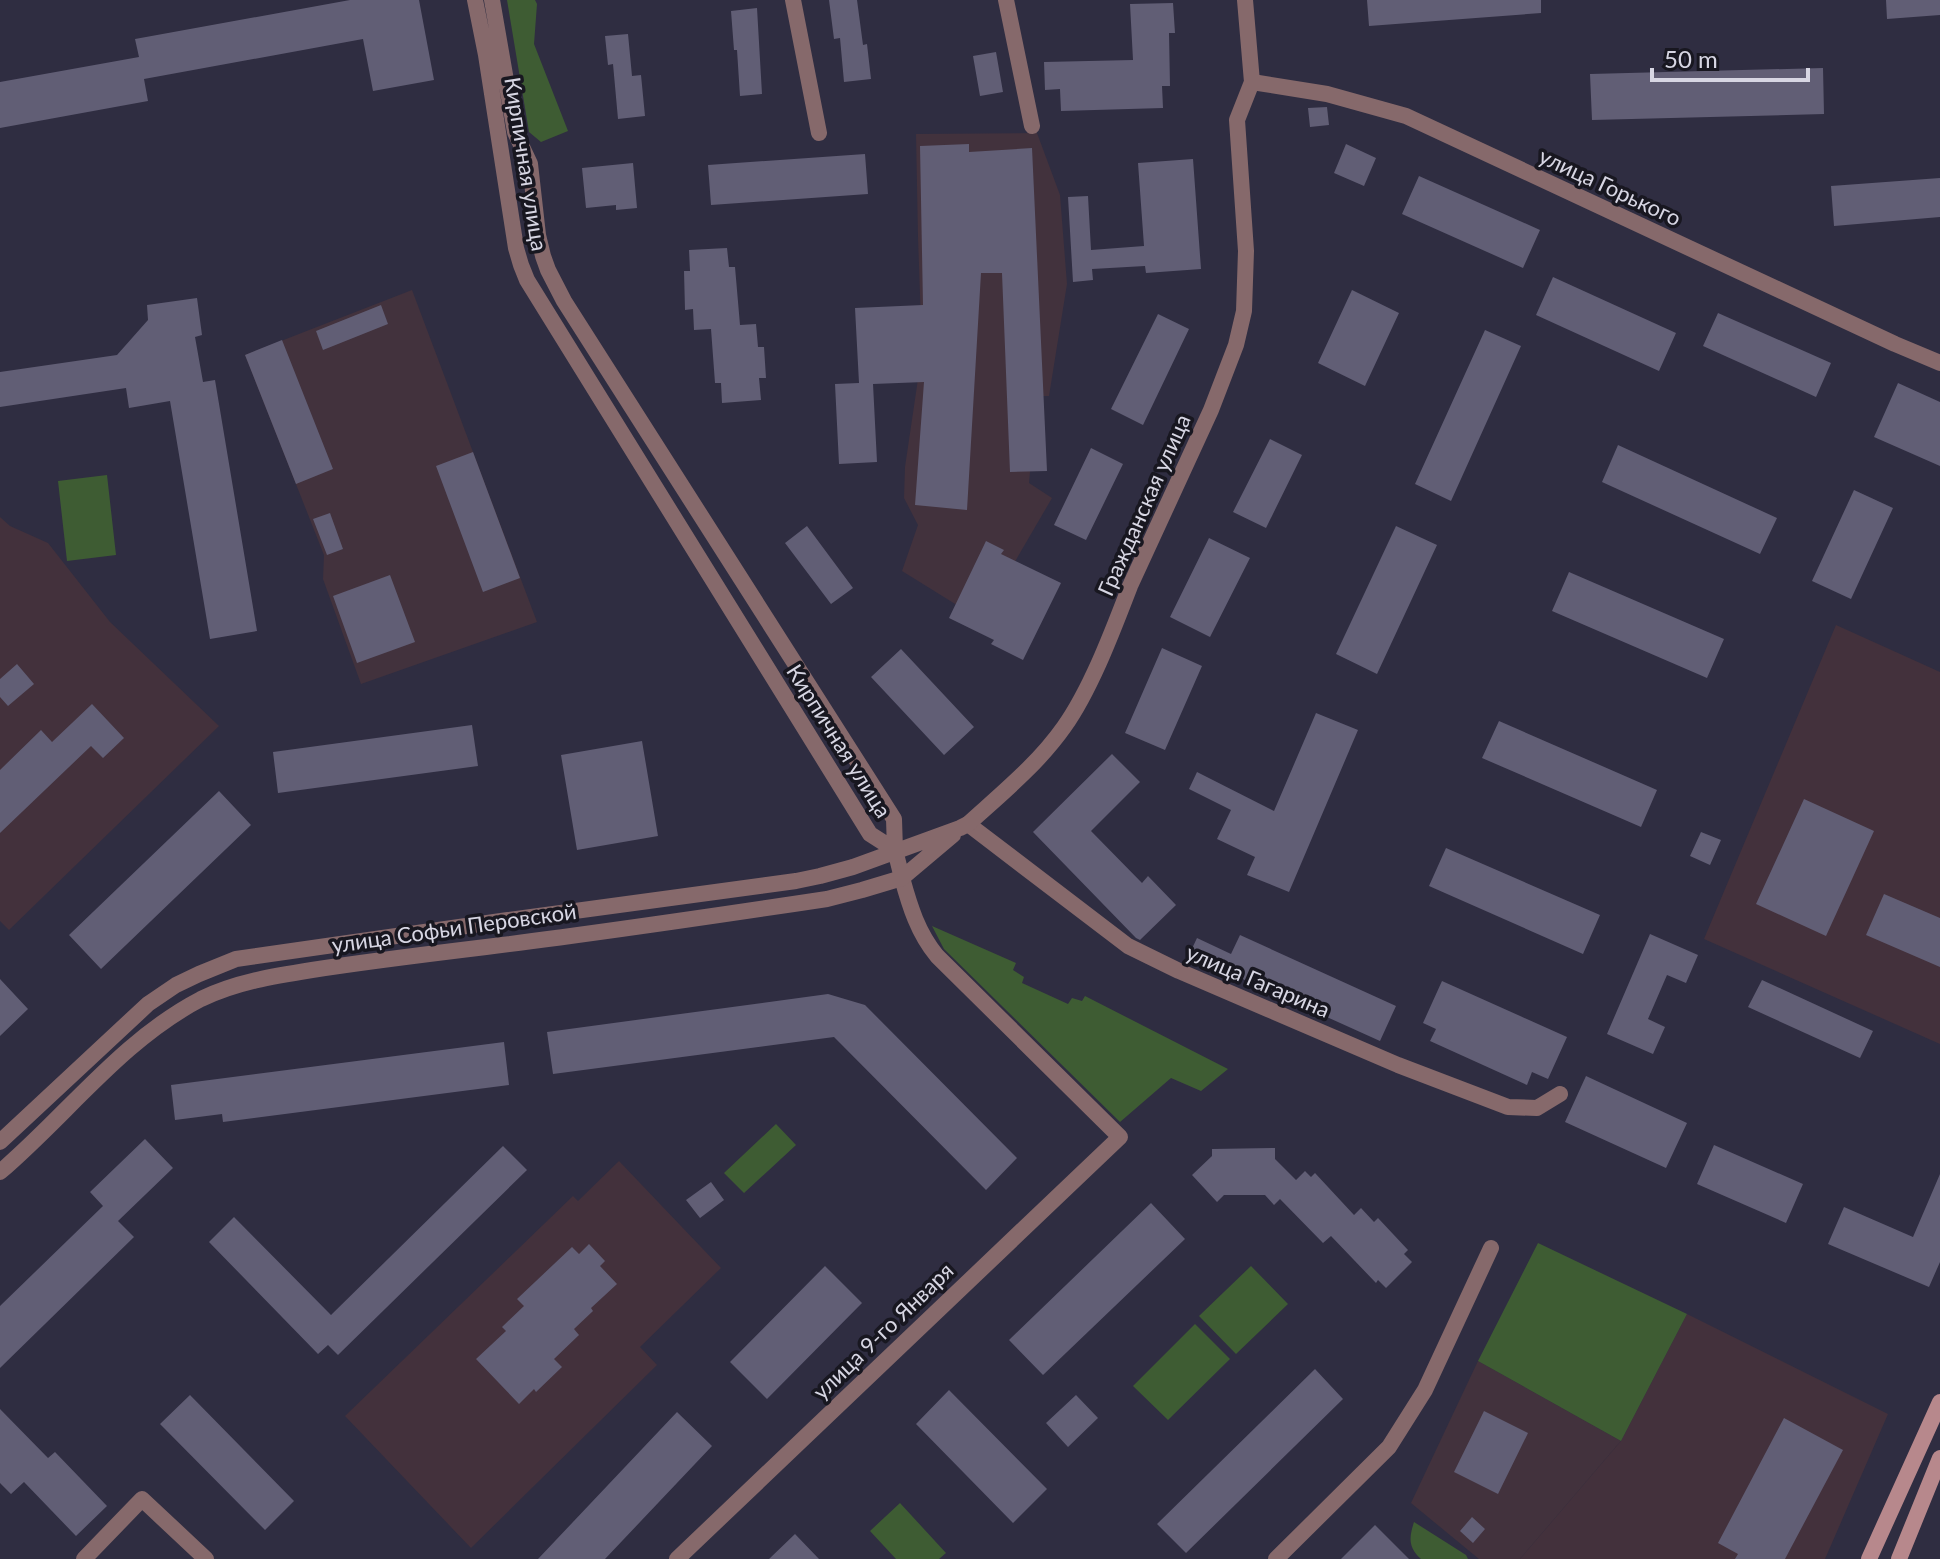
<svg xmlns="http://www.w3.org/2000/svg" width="1940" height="1559" font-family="Lato,sans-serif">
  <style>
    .industrial { fill: #42323d }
    .education { fill: #43313c }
    .green { fill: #3e5c33 }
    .building { fill: #615e75 }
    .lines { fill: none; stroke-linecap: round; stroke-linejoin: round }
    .minor { stroke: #86696b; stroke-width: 16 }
    .tertiary { stroke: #86696b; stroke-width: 16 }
    .secondary { stroke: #b7888c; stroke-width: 16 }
    .labels { text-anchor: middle; stroke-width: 7; stroke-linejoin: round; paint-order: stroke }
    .street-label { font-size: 22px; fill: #d7d6e3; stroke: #181720 }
  </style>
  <rect width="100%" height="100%" fill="#2f2d41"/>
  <path class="industrial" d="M 1037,133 L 1060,195 L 1067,284 L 1049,396 L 1037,396 L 1029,483 L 1052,498 L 981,620 L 902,571 L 918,525 L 904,498 L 905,467 L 922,352 L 918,237 L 916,134 Z
    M 412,290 L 537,622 L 361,684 L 323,579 L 324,555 L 245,355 Z
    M 1478,1361 L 1621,1441 L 1520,1559 L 1479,1559 L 1411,1503 Z"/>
  <path class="education" d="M 0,517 L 10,526 L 48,543 L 110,622 L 219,726 L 9,930 L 0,921 Z
    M 1836,625 L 1940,672 L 1940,1044 L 1704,939 Z
    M 619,1161 L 721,1268 L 640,1347 L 657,1365 L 471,1548 L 345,1416 L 573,1196 L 578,1201 Z
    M 1687,1314 L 1888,1414 L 1825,1559 L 1520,1559 L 1621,1441 Z"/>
  <path class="green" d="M 507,0 L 535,0 L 537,4 L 534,44 L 568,131 L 541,142 L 529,132 Z
    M 107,475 L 116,555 L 67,561 L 58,481 Z
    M 932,926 L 1016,963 L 1013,970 L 1024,977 L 1022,983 L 1068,1004 L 1072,998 L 1082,1001 L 1085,996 L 1228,1069 L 1201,1091 L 1171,1078 L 1120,1122 L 944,949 Z
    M 776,1124 L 796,1145 L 744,1193 L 724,1173 Z
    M 1538,1243 L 1687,1314 L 1621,1441 L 1478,1361 Z
    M 1251,1266 L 1288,1304 L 1236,1354 L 1199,1316 Z
    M 1195,1324 L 1230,1359 L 1168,1420 L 1133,1386 Z
    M 900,1503 L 946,1553 L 939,1559 L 896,1559 L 870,1531 Z
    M 1414,1522 L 1466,1555 L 1468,1559 L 1421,1559 C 1408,1547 1409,1538 1414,1522 Z"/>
  <path class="building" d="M 350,0 L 419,0 L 434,80 L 373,91 L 363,39 L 144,79 L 148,101 L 0,128 L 0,82 L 139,57 L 135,39 Z
    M 829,0 L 857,0 L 863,45 L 867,44 L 871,79 L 844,82 L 840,38 L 834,39 Z
    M 1367,0 L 1541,0 L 1541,13 L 1369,26 Z
    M 1886,0 L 1940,0 L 1940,15 L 1887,19 Z
    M 1173,3 L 1175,33 L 1169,33 L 1170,86 L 1162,86 L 1163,108 L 1061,111 L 1060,89 L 1045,90 L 1044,62 L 1133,60 L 1130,4 Z
    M 757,8 L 762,94 L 740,96 L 737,50 L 734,50 L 731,11 Z
    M 628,34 L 632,76 L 641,75 L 645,116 L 618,119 L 613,64 L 608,65 L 605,36 Z
    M 996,52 L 1003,92 L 980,96 L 973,56 Z
    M 1823,68 L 1824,114 L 1592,120 L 1590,74 Z
    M 1327,107 L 1329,125 L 1310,127 L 1308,108 Z
    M 969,144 L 969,152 L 1032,148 L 1047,471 L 1010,472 L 1002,273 L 981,273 L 967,510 L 915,505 L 924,382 L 873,384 L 877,462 L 839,464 L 835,384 L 859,383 L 855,308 L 923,305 L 920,146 Z
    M 1346,144 L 1376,158 L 1364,186 L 1334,173 Z
    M 865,154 L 868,194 L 711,205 L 708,165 Z
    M 1193,159 L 1201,269 L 1146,273 L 1145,266 L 1092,269 L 1093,280 L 1073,282 L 1068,197 L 1088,196 L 1091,250 L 1144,246 L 1138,163 Z
    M 633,163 L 637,208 L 616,210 L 616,205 L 586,208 L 582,168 Z
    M 1419,176 L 1540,230 L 1523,268 L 1402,214 Z
    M 1940,178 L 1940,217 L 1834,226 L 1831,186 Z
    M 727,248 L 729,267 L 735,267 L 740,325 L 756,324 L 758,347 L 764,347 L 766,378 L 759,378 L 761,400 L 722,403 L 721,383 L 715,383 L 711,329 L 694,330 L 693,309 L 685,310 L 684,271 L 690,271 L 689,250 Z
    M 1553,277 L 1676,333 L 1659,371 L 1536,315 Z
    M 1352,290 L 1399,313 L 1365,386 L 1318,363 Z
    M 197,298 L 202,335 L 195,337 L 203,382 L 215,380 L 257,631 L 210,639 L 170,401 L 129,408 L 126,388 L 0,407 L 0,372 L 117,355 L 148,320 L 147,305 Z
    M 381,305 L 388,324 L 323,350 L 316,331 Z
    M 1718,313 L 1831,363 L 1816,397 L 1703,346 Z
    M 1158,314 L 1189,329 L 1143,425 L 1111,409 Z
    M 1485,330 L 1521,346 L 1451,501 L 1415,484 Z
    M 282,340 L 333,469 L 296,484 L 245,355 Z
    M 1898,383 L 1940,402 L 1940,466 L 1874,437 Z
    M 1270,439 L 1302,455 L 1266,528 L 1233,512 Z
    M 1618,445 L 1777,518 L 1760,554 L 1602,482 Z
    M 1091,448 L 1123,464 L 1086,540 L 1054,525 Z
    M 473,452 L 520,578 L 483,592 L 436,466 Z
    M 1854,490 L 1893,508 L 1851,599 L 1812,581 Z
    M 330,513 L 343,549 L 327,555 L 313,519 Z
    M 807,526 L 853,588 L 831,604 L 785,543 Z
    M 1396,526 L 1437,545 L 1377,674 L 1336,654 Z
    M 1209,538 L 1250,558 L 1210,637 L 1170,617 Z
    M 986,541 L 1004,550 L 1001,554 L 1061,583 L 1023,660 L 991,644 L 994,640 L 949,618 Z
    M 1569,572 L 1724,639 L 1707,678 L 1552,611 Z
    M 390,575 L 415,642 L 357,663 L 333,596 Z
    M 1162,648 L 1202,666 L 1165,750 L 1125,733 Z
    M 901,649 L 974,727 L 944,755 L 871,677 Z
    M 17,664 L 34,684 L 8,706 L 0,697 L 0,679 Z
    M 92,704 L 124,738 L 103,758 L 91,746 L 0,833 L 0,770 L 41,730 L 52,742 Z
    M 1316,713 L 1358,730 L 1289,892 L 1247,875 L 1255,857 L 1217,839 L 1231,810 L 1189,789 L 1197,772 L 1274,811 Z
    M 1499,721 L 1657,790 L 1641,827 L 1482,758 Z
    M 472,725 L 478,766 L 278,793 L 273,752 Z
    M 642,741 L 658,836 L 577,850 L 561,755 Z
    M 1112,754 L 1140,782 L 1091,831 L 1142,883 L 1148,876 L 1176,905 L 1140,940 L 1136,938 L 1033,832 Z
    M 219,791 L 251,825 L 101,969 L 69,935 Z
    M 1804,799 L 1874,831 L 1826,936 L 1756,904 Z
    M 1701,832 L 1721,840 L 1710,865 L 1690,856 Z
    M 1446,848 L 1600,915 L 1583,954 L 1429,886 Z
    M 1884,894 L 1940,918 L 1940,967 L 1866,935 Z
    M 1650,934 L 1698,955 L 1686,983 L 1667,975 L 1648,1019 L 1665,1027 L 1653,1054 L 1607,1034 Z
    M 1240,935 L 1396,1006 L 1380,1041 L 1205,962 L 1204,965 L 1188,957 L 1197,938 L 1231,954 Z
    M 0,979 L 28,1009 L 0,1036 Z
    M 1762,980 L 1873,1031 L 1860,1058 L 1748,1007 Z
    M 1442,981 L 1567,1037 L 1548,1079 L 1532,1072 L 1527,1085 L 1430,1041 L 1436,1029 L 1423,1023 Z
    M 828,994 L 865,1005 L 1017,1158 L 986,1190 L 834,1037 L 553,1074 L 547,1032 Z
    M 504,1042 L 509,1085 L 223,1122 L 222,1114 L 175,1120 L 171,1085 Z
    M 1586,1076 L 1687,1123 L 1666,1168 L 1565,1122 Z
    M 145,1139 L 173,1168 L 118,1221 L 134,1237 L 0,1368 L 0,1306 L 103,1206 L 90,1192 Z
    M 1714,1145 L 1803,1184 L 1786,1223 L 1697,1184 Z
    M 503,1146 L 527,1170 L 338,1355 L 328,1345 L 318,1354 L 209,1242 L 234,1217 L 331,1315 Z
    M 1275,1148 L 1275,1159 L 1296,1180 L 1305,1171 L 1311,1177 L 1315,1173 L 1354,1215 L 1361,1208 L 1374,1222 L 1378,1218 L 1408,1250 L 1404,1254 L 1412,1262 L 1386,1288 L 1378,1280 L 1376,1283 L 1331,1236 L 1323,1243 L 1280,1199 L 1274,1205 L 1265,1195 L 1224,1195 L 1217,1202 L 1192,1175 L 1212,1156 L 1212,1149 Z
    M 1940,1174 L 1940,1262 L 1929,1287 L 1828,1244 L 1844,1207 L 1913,1237 Z
    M 711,1182 L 724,1200 L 700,1218 L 686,1200 Z
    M 1151,1203 L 1185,1239 L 1043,1375 L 1009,1340 Z
    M 589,1244 L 605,1261 L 600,1266 L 617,1284 L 591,1308 L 593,1311 L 574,1329 L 579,1335 L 554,1359 L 562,1367 L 536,1392 L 534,1389 L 519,1404 L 476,1359 L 506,1331 L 502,1327 L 524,1306 L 517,1299 L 572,1247 L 579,1254 Z
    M 825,1266 L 862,1303 L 767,1399 L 730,1362 Z
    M 1315,1369 L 1343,1399 L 1186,1553 L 1157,1524 Z
    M 949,1390 L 1047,1489 L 1013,1523 L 916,1424 Z
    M 190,1395 L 294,1501 L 265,1530 L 160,1424 Z
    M 1076,1395 L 1098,1418 L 1068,1447 L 1046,1423 Z
    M 0,1409 L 48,1458 L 55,1452 L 107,1506 L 76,1536 L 24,1482 L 11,1494 L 0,1483 Z
    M 1484,1411 L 1528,1433 L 1498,1494 L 1454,1472 Z
    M 677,1412 L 712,1446 L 605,1559 L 538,1559 Z
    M 1784,1418 L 1843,1450 L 1785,1559 L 1735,1559 L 1738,1554 L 1718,1543 Z
    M 1472,1517 L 1485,1529 L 1473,1543 L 1460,1531 Z
    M 1375,1525 L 1409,1559 L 1341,1559 Z
    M 795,1534 L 819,1559 L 769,1559 Z"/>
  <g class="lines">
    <path class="minor" d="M 793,0 L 819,133
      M 1006,0 L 1032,126
      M 968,824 L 1128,946 L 1179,971 L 1398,1065 L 1508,1107 L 1537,1108 L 1560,1094
      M 84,1559 L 142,1499 L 206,1559
      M 677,1559 L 1120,1137 L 937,956 C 918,933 910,907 902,878
      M 1276,1559 L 1389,1447 L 1425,1390 L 1491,1248"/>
    <path class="tertiary" d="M 475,0 L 486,55 L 516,248 L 521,265 L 527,280 L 870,834 L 895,850
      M 492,0 L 515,132 L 530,164 L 538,235 L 543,256 L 548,270 L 564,301 L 894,819 L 895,850 L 902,878
      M 1252,82 L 1327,94 L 1406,116 L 1895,344 L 1940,363
      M 0,1142 L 148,1004 L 176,985 L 199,974 L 236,959 L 508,920 L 796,881 L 820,876 L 853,867 L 960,828 L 968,824 C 1001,794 1038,764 1064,727 C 1091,689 1113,630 1130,586 L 1211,410 L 1236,345 L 1244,311 L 1246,251 L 1237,120 L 1252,82 L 1245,0
      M 0,1172 C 67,1115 122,1040 201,999 C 236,982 274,976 312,970 C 370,961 428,954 486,947 C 600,933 714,916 827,899 L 862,890 L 902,878 L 953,835"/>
    <path class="secondary" d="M 1869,1559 L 1940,1402
      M 1899,1559 L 1940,1458"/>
  </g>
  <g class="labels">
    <g class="street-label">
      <text transform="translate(526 164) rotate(81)" y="8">Кирпичная улица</text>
      <text transform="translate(1610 187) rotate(25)" y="8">улица Горького</text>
      <text transform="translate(1144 505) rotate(-66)" y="8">Гражданская улица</text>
      <text transform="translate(839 741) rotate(58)" y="8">Кирпичная улица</text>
      <text transform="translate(454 928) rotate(-8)" y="8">улица Софьи Перовской</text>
      <text transform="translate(1258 981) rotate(23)" y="8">улица Гагарина</text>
      <text transform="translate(883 1331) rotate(-44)" y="8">улица 9-го Января</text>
    </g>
  </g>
  <path d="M1652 68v12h156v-12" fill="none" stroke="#d7d6e3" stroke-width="4"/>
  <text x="1664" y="68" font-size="24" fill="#d7d6e3" stroke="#181720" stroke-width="6" paint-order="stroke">50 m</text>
</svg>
